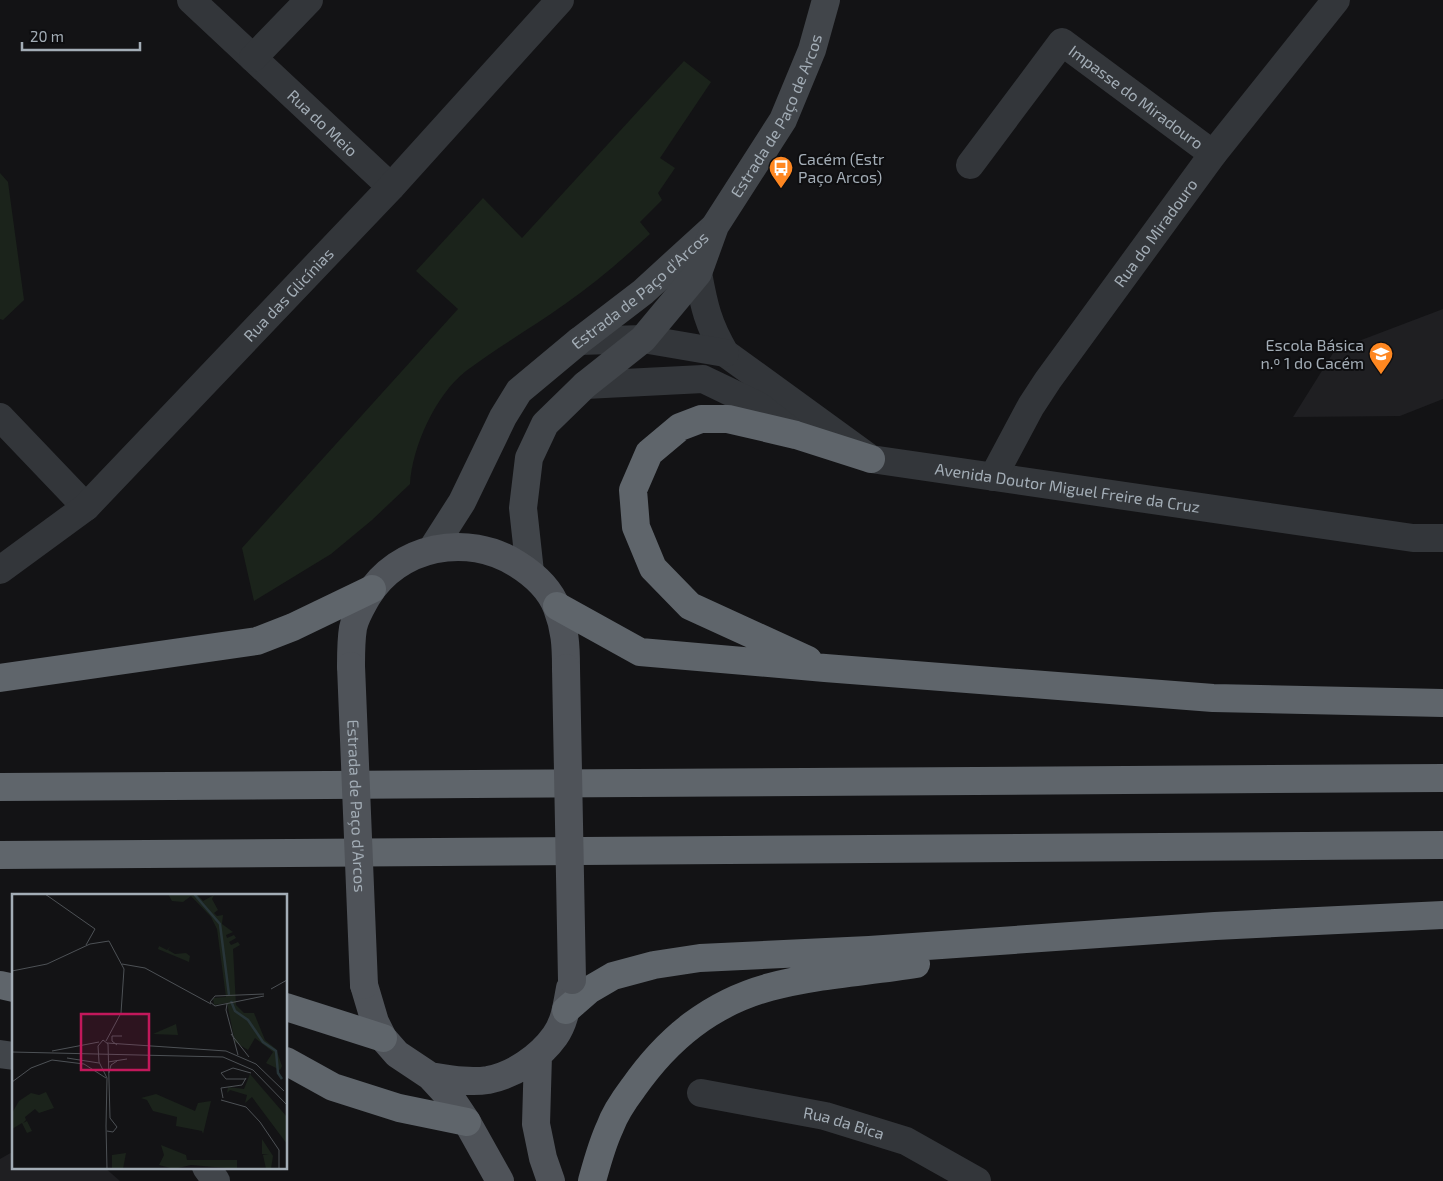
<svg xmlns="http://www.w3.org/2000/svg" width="1443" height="1181" font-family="'Exo 2',sans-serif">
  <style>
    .built { fill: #1f1f22 }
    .green { fill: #1b231b }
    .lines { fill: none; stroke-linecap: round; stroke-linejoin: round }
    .street { stroke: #33363a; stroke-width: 28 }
    .secondary { stroke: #41454a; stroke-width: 28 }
    .primary { stroke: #4f5359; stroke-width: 28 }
    .highway { stroke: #5f656b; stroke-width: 28 }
    .primary-bridge { stroke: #4f5359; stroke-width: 28 }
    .labels { text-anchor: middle; stroke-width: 4; stroke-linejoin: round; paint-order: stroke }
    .street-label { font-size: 16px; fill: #a3adb6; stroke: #0e0e10 }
    .poi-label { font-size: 16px; fill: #a3adb6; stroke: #0e0e10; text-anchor: start }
    .inset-river { fill: none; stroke: #283539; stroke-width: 2.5 }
    .inset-road { fill: none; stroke: #4d5155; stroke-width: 1 }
    .view { fill: #c2185b; fill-opacity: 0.15; stroke: #c2185b; stroke-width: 2.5 }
    .inset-edge { fill: none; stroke: #a3adb6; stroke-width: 2.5 }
  </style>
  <rect width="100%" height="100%" fill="#131315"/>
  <path class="built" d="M 1443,309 L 1443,399 L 1400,416 L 1293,417 L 1335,350 Z
    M 14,1151 L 14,1167 L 104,1167 L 120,1181 L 0,1181 L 0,1159 Z"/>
  <path class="green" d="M 684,61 L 711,82 L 660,158 L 675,168 L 658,193 L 662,200 L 640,222 L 650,234 C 623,259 595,283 565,304 C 533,327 498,347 466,371 C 436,394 412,447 410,484 L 372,520 L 331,554 L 254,601 L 242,548 L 458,309 L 416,271 L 483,198 L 522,238 Z
    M 0,173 L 8,182 L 24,300 L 3,320 L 0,319 Z"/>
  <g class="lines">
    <g class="street">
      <path id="s1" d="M 191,0 L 391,187"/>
      <path d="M 253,58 L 309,0"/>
      <path id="s2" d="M 970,165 L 1062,42 L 1213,154"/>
      <path id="s3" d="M 698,273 C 704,306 708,324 725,353 L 871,459 L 1413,538 L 1443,538"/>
      <path d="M 579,341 L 643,339 L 725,353"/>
      <path d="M 585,385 L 703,379 L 759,406 L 796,435"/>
      <path d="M 0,417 L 86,507"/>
      <path id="s4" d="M 993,477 L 1031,406 L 1048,380 L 1213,154 L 1336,0"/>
      <path id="s5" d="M 0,570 L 86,507 L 391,187 L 560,0"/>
      <path id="s6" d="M 701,1093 L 825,1116 L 906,1141 L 977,1181"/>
    </g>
    <g class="secondary">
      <path id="s7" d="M 432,549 L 462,502 L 503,417 L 519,391 L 579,341 L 643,292 L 712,229"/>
      <path id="s8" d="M 530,572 L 523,508 L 529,458 L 545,424 L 585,385 L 643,339 L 698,273 L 715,226 L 783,120 L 812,50 L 826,0"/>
      <path d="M 0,1054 L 14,1056"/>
      <path d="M 206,1167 L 216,1181"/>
    </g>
    <path class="primary" d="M 351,666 C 351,653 351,640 353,628 C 355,617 362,606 367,597 C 398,546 467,532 517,564 C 533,574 550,589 557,608 C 565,629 566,645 566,668
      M 364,985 L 375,1022 L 383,1038 L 397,1054 L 430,1076 L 453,1101 L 467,1122 L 500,1181
      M 538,1055 L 536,1124 L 543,1158 L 551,1181
      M 430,1076 C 449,1079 469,1083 488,1080 C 514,1075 540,1057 555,1036 C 565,1022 567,1004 570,988"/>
    <path class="highway" d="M 557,606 L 640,652 L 825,668 L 1213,698 L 1443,703
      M 808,660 L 690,606 L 653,568 L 636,527 L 633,490 L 649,453 L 680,427 L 701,419 L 728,419 L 796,435 L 871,459
      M 0,678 L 257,641 L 293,627 L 372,589
      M 0,787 L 1443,778
      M 0,855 L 1443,845
      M 0,985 L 14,988
      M 286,1007 L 383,1038
      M 566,1010 L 589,990 L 613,976 L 654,965 L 700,958 L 869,950 L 1215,926 L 1443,915
      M 286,1061 L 333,1087 L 399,1108 L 467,1122
      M 592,1181 C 597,1163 602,1144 610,1127 C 615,1113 624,1100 633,1088 C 668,1038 711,1003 770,987 C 818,974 868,972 916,964"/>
    <g class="primary-bridge">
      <path id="s9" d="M 351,666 L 364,985"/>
      <path d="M 566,668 L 572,980"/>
    </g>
  </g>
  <defs>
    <symbol id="bus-pin" viewBox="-11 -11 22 30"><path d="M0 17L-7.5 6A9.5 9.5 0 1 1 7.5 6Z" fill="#fe8721" stroke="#0e0e10"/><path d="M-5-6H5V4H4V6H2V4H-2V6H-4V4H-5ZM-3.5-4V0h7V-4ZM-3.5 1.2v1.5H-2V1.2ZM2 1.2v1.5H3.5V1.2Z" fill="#fff"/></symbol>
    <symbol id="school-pin" viewBox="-11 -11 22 30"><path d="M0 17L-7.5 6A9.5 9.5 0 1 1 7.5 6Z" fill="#fe8721" stroke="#0e0e10"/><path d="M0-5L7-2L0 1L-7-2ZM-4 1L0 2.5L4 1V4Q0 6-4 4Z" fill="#fff"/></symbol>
  </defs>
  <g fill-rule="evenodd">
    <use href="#bus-pin" x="767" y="154" width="28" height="38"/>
    <use href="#school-pin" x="1367" y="340" width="28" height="38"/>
  </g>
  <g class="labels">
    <g class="street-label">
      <text dy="6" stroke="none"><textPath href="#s2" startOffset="246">Impasse do Miradouro</textPath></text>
      <text dy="6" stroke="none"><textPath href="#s8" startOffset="545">Estrada de Paço de Arcos</textPath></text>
      <text dy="6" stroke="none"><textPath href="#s1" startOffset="180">Rua do Meio</textPath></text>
      <text dy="6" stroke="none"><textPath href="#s4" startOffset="294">Rua do Miradouro</textPath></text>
      <text dy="6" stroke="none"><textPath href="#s7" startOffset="338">Estrada de Paço d'Arcos</textPath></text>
      <text dy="6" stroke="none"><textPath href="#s5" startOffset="400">Rua das Glicínias</textPath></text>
      <text dy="6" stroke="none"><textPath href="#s3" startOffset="464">Avenida Doutor Miguel Freire da Cruz</textPath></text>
      <text dy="6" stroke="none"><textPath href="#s9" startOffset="140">Estrada de Paço d'Arcos</textPath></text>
      <text dy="6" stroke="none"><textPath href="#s6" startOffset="146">Rua da Bica</textPath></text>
    </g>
    <g class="poi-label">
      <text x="798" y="165">Cacém (Estr<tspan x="798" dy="18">Paço Arcos)</tspan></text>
      <text x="1364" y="351" text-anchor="end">Escola Básica<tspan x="1364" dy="18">n.º 1 do Cacém</tspan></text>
    </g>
  </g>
  <g transform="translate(12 894)">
    <rect width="275" height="275" fill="#131315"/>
    <path d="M 156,0 L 185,0 L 191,7 L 202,1 L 200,5 L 206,16 L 202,19 L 205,22 L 211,21 L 210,30 L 221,38 L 214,41 L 215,44 L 222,41 L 224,44 L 217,48 L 219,51 L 226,48 L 228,51 L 221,55 L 224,111 L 232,119 L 242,119 L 253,146 L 264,155 L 270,172 L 268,176 L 254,169 L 261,158 L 243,144 L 236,156 L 223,148 L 215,109 L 202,111 L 201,104 L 214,103 L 205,35 L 199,23 L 179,2 L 171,8 L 160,7 ZM 147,52 L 155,56 L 159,52 L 156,56 L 163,60 L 174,59 L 178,62 L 177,68 L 146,55 ZM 164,130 L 166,141 L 141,140 ZM 238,180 L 275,223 L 275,250 L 240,203 L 233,209 L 235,201 L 218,196 L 215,199 L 216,193 L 232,195 ZM 34,198 L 42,214 L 27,219 L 23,215 L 13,223 L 14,226 L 11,229 L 15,227 L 20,237 L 15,239 L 10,229 L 0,235 L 0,219 L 7,207 L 19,199 L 27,201 ZM 144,200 L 183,217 L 186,209 L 199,207 L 191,240 L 190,237 L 164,232 L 165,223 L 141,217 L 135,206 L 129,204 ZM 250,245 L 261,262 L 259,275 L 254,275 L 251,261 L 257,261 L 250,260 ZM 149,251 L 174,261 L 175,266 L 225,266 L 225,275 L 179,271 L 162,275 L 147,271 L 152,261 ZM 114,259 L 111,275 L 100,275 L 100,261 Z" fill="#1b231b"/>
    <path class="inset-river" d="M 182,0 L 208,30 L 217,101M 219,107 L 223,117 L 236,126 L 251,148 L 264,157 L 266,179 L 270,185"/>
    <path class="inset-road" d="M 33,0 L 83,35 L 74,51M 110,70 L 133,74 L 199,110M 0,77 L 35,70 L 78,50 L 97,47 L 112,75 L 109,119 L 94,147M 259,95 L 275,86M 252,100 L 203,102 L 198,108 L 203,112 L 252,102M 215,110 L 214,116 L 226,161M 219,140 L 237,163M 95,149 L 214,157 L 244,170 L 272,197M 105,151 L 100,147 L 100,142 L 110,142M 40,157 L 87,148M 0,158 L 211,163 L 241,176 L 275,211M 55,164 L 87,169M 96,168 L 115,165M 97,179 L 99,171 L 105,167M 234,185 L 214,185 L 209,179 L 221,174 L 239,179M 0,188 L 19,174 L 40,166 L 72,170 L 94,184M 211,204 L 209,194 L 230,191 L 234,184M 209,206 L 234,213 L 248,228 L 267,256 L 267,275M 95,237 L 101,238 L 105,233 L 98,224 L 96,150 L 91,146 L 86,152 L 87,168 L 95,184 L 94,232 L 95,275"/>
    <path class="view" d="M 69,120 L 137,120 L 137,176 L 69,176 Z"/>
    <rect width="275" height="275" class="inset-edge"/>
  </g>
  <path d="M22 42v8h118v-8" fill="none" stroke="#a3adb6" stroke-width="2.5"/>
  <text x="30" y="42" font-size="15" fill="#a3adb6" stroke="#0e0e10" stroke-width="4" paint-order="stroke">20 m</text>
</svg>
